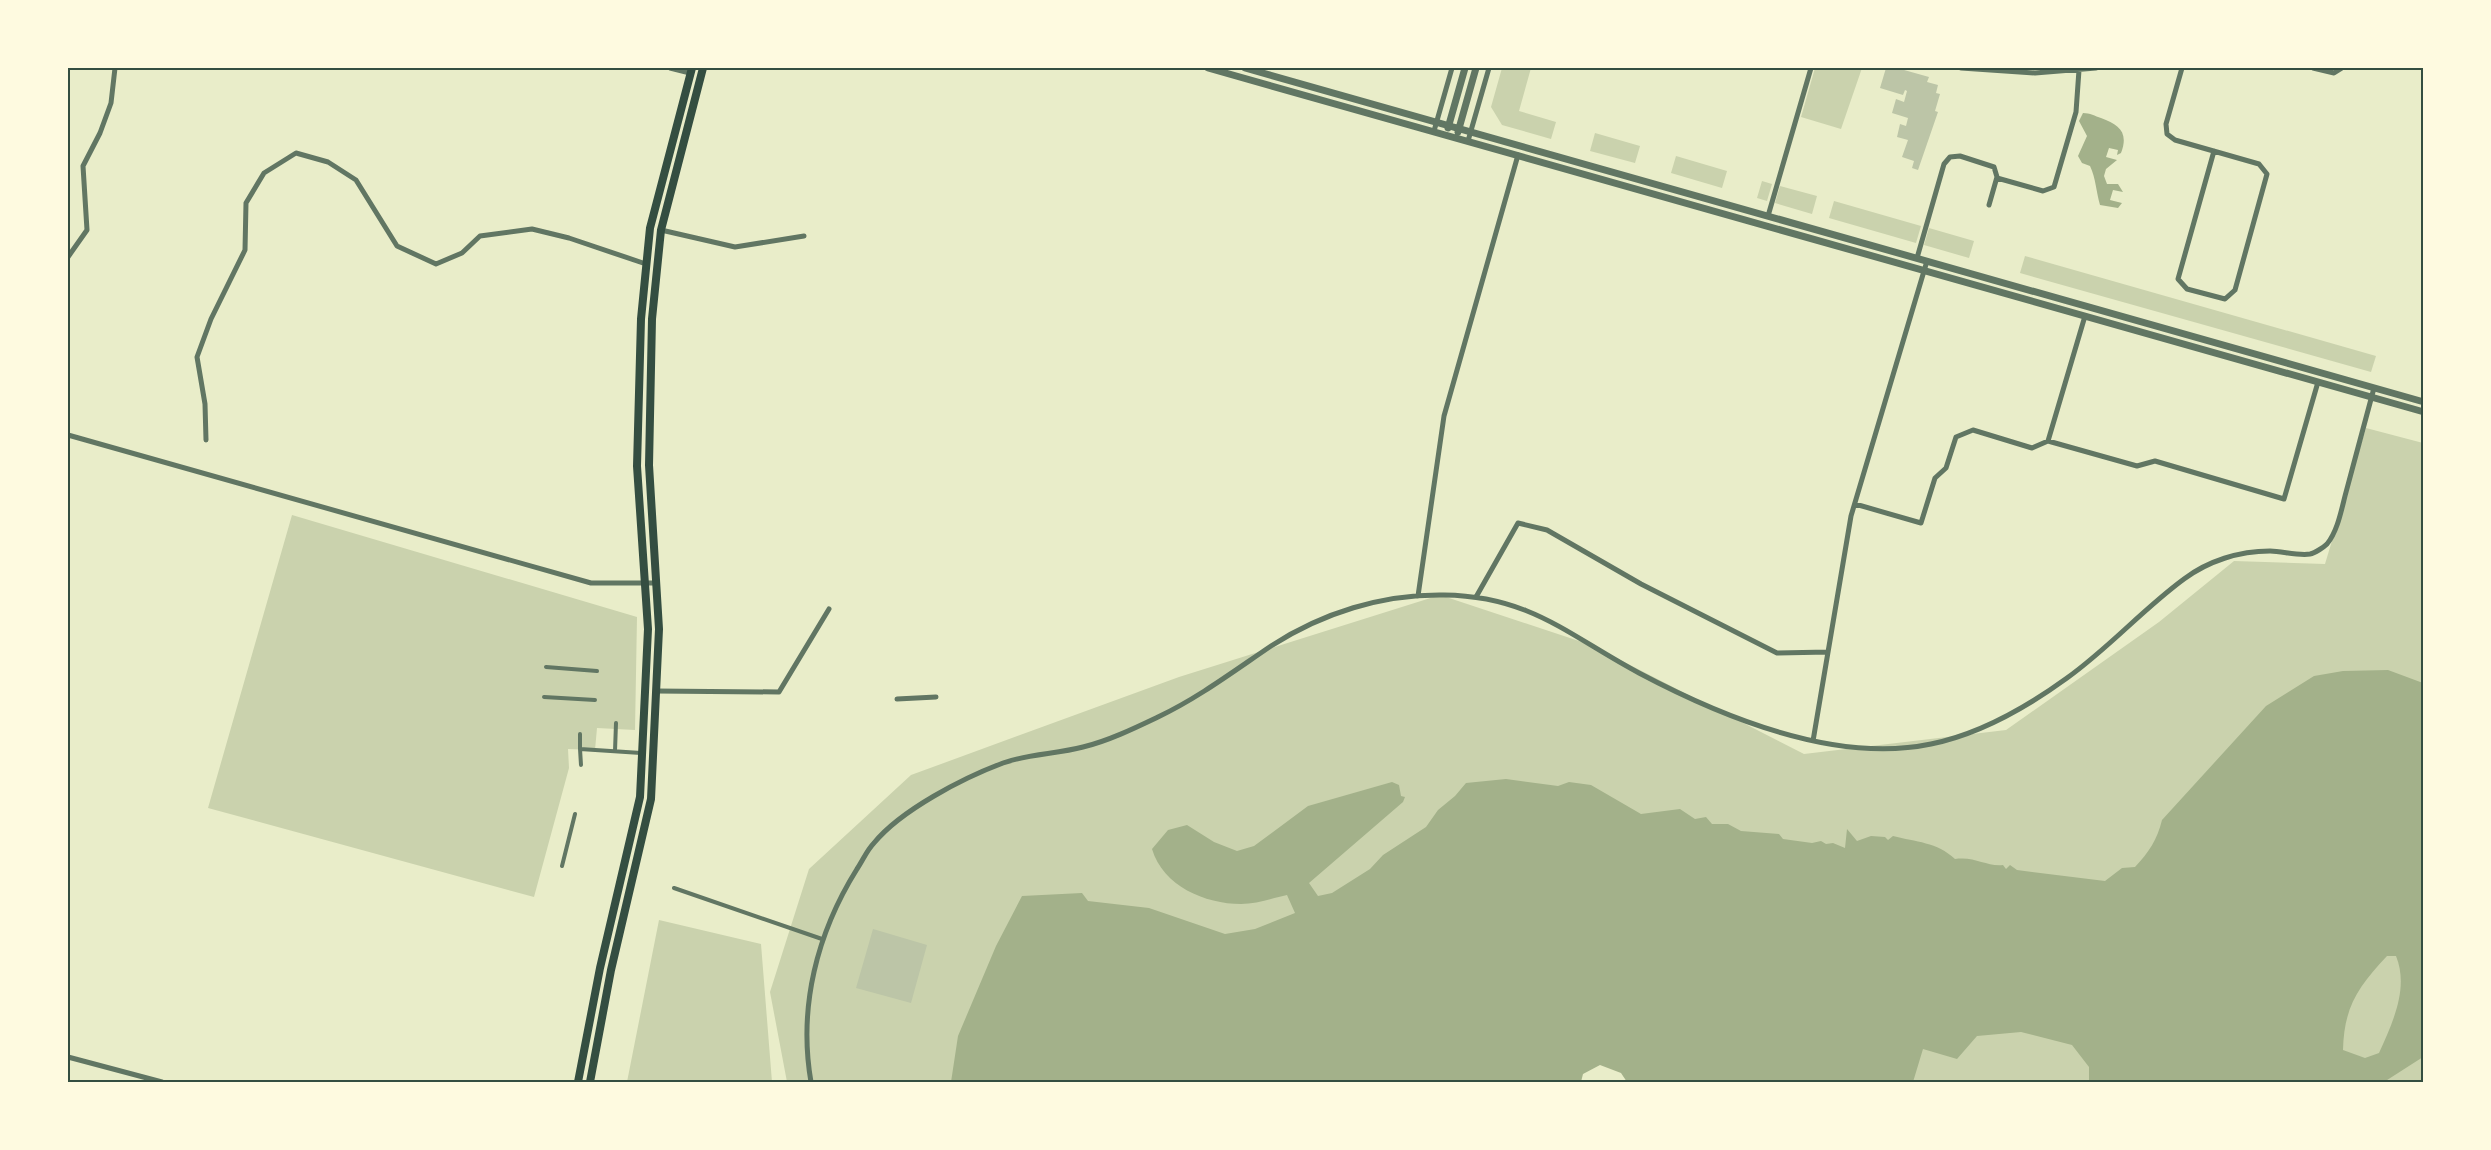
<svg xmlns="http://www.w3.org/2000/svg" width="2491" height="1150" font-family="Roboto,sans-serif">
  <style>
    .green { fill: #cad2ad }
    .water { fill: #a3b18a; fill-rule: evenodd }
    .pier { fill: #e9edc9 }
    .building { fill: #bcc5a7 }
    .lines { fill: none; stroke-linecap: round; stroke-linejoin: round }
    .pedestrian { stroke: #617663; stroke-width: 4 }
    .minor { stroke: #617663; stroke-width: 5 }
    .tertiary { stroke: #617663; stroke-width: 7 }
    .secondary { stroke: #344e41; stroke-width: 8 }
    .neatline { fill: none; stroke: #344e41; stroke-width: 2 }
  </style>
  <rect width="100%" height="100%" fill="#e9edc9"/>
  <path class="green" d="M 1502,68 L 1531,68 L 1519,111 L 1556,122 L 1551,139 L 1502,125 L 1491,107 Z
    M 1815,68 L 1862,68 L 1841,129 L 1801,117 Z
    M 1595,133 L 1640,146 L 1635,163 L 1590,151 Z
    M 1676,156 L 1727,171 L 1722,188 L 1671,173 Z
    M 1762,181 L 1772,184 L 1767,201 L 1757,198 Z
    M 1780,186 L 1817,196 L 1812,214 L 1775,203 Z
    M 1834,201 L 1921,226 L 1916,243 L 1829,218 Z
    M 1929,228 L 1974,241 L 1969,258 L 1924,245 Z
    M 2025,256 L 2376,356 L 2371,372 L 2020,273 Z
    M 2366,428 L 2423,443 L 2423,1082 L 787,1082 L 770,992 L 809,869 L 911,775 L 1179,677 L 1440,595 L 1591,645 L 1804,754 L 2006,730 L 2159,622 L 2234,561 L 2325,564 Z
    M 292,515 L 637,617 L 635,730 L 597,728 L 595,750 L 568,749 L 569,768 L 534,897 L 208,808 Z
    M 659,920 L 761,944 L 772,1082 L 627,1082 Z"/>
  <path class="water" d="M 2083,113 C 2090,113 2095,116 2101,118 C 2119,125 2129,132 2121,153 L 2117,155 L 2118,150 L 2109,148 L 2106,157 L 2117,160 L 2106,169 L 2104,176 L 2107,184 L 2118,184 L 2123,192 L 2113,190 L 2110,200 L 2122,203 L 2118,208 L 2100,205 C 2096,191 2096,179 2090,166 L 2082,163 L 2078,156 L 2087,136 L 2079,121 Z
    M 2388,670 L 2423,683 L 2423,1057 L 2384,1082 L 2089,1082 L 2089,1067 L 2072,1045 L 2021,1032 L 1977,1036 L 1957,1059 L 1923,1049 L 1913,1082 L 951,1082 L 958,1036 L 996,946 L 1022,896 L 1082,893 L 1088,901 L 1149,908 L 1225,934 L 1255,929 L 1295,913 L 1287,895 C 1273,898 1256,904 1241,904 C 1205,904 1163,886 1152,849 L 1168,830 L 1187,825 L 1214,842 L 1237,851 L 1254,846 L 1308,806 L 1392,782 L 1399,785 L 1401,796 L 1405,797 L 1403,802 L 1309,883 L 1318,896 L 1332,893 L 1370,869 L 1383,855 L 1426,827 L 1438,810 L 1455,796 L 1466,783 L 1506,779 L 1558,786 L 1569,782 L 1591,785 L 1641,814 L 1680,809 L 1695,819 L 1706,817 L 1712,824 L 1728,824 L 1741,831 L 1779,834 L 1783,839 L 1812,843 L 1821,841 L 1826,844 L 1833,843 L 1845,848 L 1847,829 L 1857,841 L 1871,836 L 1885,837 L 1888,840 L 1893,836 C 1916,842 1937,842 1955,859 C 1975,856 1987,867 2003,865 L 2006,869 L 2010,865 L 2017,870 L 2105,881 L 2122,868 L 2135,867 C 2149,852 2157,840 2162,820 L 2266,706 L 2314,676 L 2343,671 ZM 2387,956 L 2396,956 C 2409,988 2393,1022 2379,1053 L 2365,1058 L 2343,1050 C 2344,1007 2358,987 2387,956 Z"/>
  <path class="pier" d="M 1600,1065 L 1621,1073 L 1627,1082 L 1603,1080 L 1581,1082 L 1583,1074 Z"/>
  <path class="building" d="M 1886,68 L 1897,68 L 1929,77 L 1927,82 L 1938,85 L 1936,93 L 1940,94 L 1935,111 L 1938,112 L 1918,170 L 1912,168 L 1914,161 L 1902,157 L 1908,140 L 1897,137 L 1900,124 L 1906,126 L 1908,118 L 1892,113 L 1896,99 L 1904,102 L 1907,91 L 1905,90 L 1903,95 L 1880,88 Z
    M 873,929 L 927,945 L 911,1003 L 856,988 Z"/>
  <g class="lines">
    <path class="pedestrian" d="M 546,667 L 597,671
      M 544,697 L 595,700
      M 580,734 L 580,749
      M 615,751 L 616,723
      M 581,765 L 580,749 L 641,753
      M 562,866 L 575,814
      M 674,888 L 822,939"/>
    <path class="minor" d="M 670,68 L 690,73
      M 1961,68 L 2035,73 L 2096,68
      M 2182,68 L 2166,124 L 2167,134 L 2175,140 L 2259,164 L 2267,174 L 2235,290 L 2225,299 L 2187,289 L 2178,279 L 2214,151
      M 2313,68 L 2334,73 L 2342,68
      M 1434,131 L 1452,68
      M 1468,141 L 1489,68
      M 1997,178 L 2043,191 L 2054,187 L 2076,112 L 2079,70
      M 1768,216 L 1811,68
      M 661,230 L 735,247 L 804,236
      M 68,257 L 87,230 L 83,166 L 100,133 L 111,103 L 115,68
      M 1917,258 L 1944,164 L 1950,157 L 1960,156 L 1994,167 L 1997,177 L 1989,205
      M 68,435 L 591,583 L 655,583
      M 206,440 L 205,404 L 197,357 L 211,319 L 245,250 L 246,203 L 264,173 L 296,153 L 328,162 L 356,180 L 397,246 L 436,264 L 462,253 L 480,236 L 532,229 L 569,238 L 646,264
      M 2048,441 L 2085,316
      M 1855,504 L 1921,523 L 1935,478 L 1946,468 L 1956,437 L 1973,430 L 2032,448 L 2048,441 L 2137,466 L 2155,461 L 2284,499 L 2318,382
      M 1418,596 L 1444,416 L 1518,155
      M 1476,597 L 1518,523 L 1547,530 L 1641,584 L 1777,653 L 1828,652
      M 656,691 L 779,692 L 829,609
      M 897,699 L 936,697
      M 1813,741 L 1851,516 L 1927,261
      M 68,1057 L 162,1082
      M 811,1082 C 798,1007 817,933 857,869 C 863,860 867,850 874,843 C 901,810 963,778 1003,763 C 1028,754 1057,754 1083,747 C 1108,741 1135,728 1158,717 C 1198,698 1234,671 1271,646 C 1322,613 1382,594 1444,595 C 1530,596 1568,635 1639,673 C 1722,717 1836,764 1931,744 C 1980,734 2027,707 2067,678 C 2109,648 2143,609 2184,579 C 2208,561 2239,551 2270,551 C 2282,551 2298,556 2310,554 C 2315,553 2324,547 2327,544 C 2337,532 2341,512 2345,496 C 2355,460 2364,424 2374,388"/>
    <path class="tertiary" d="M 1208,68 L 2424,412
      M 1245,68 L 2424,402
      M 1448,128 L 1465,68
      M 1458,132 L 1476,68"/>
    <path class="secondary" d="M 578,1082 L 600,968 L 640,797 L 648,629 L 637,466 L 641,319 L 650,228 L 692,68
      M 590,1082 L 611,970 L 651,799 L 659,629 L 649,465 L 652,319 L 661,230 L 703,68"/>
  </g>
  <rect width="2491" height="1150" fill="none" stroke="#fefae0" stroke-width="138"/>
  <rect x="69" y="69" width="2353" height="1012" class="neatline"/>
</svg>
